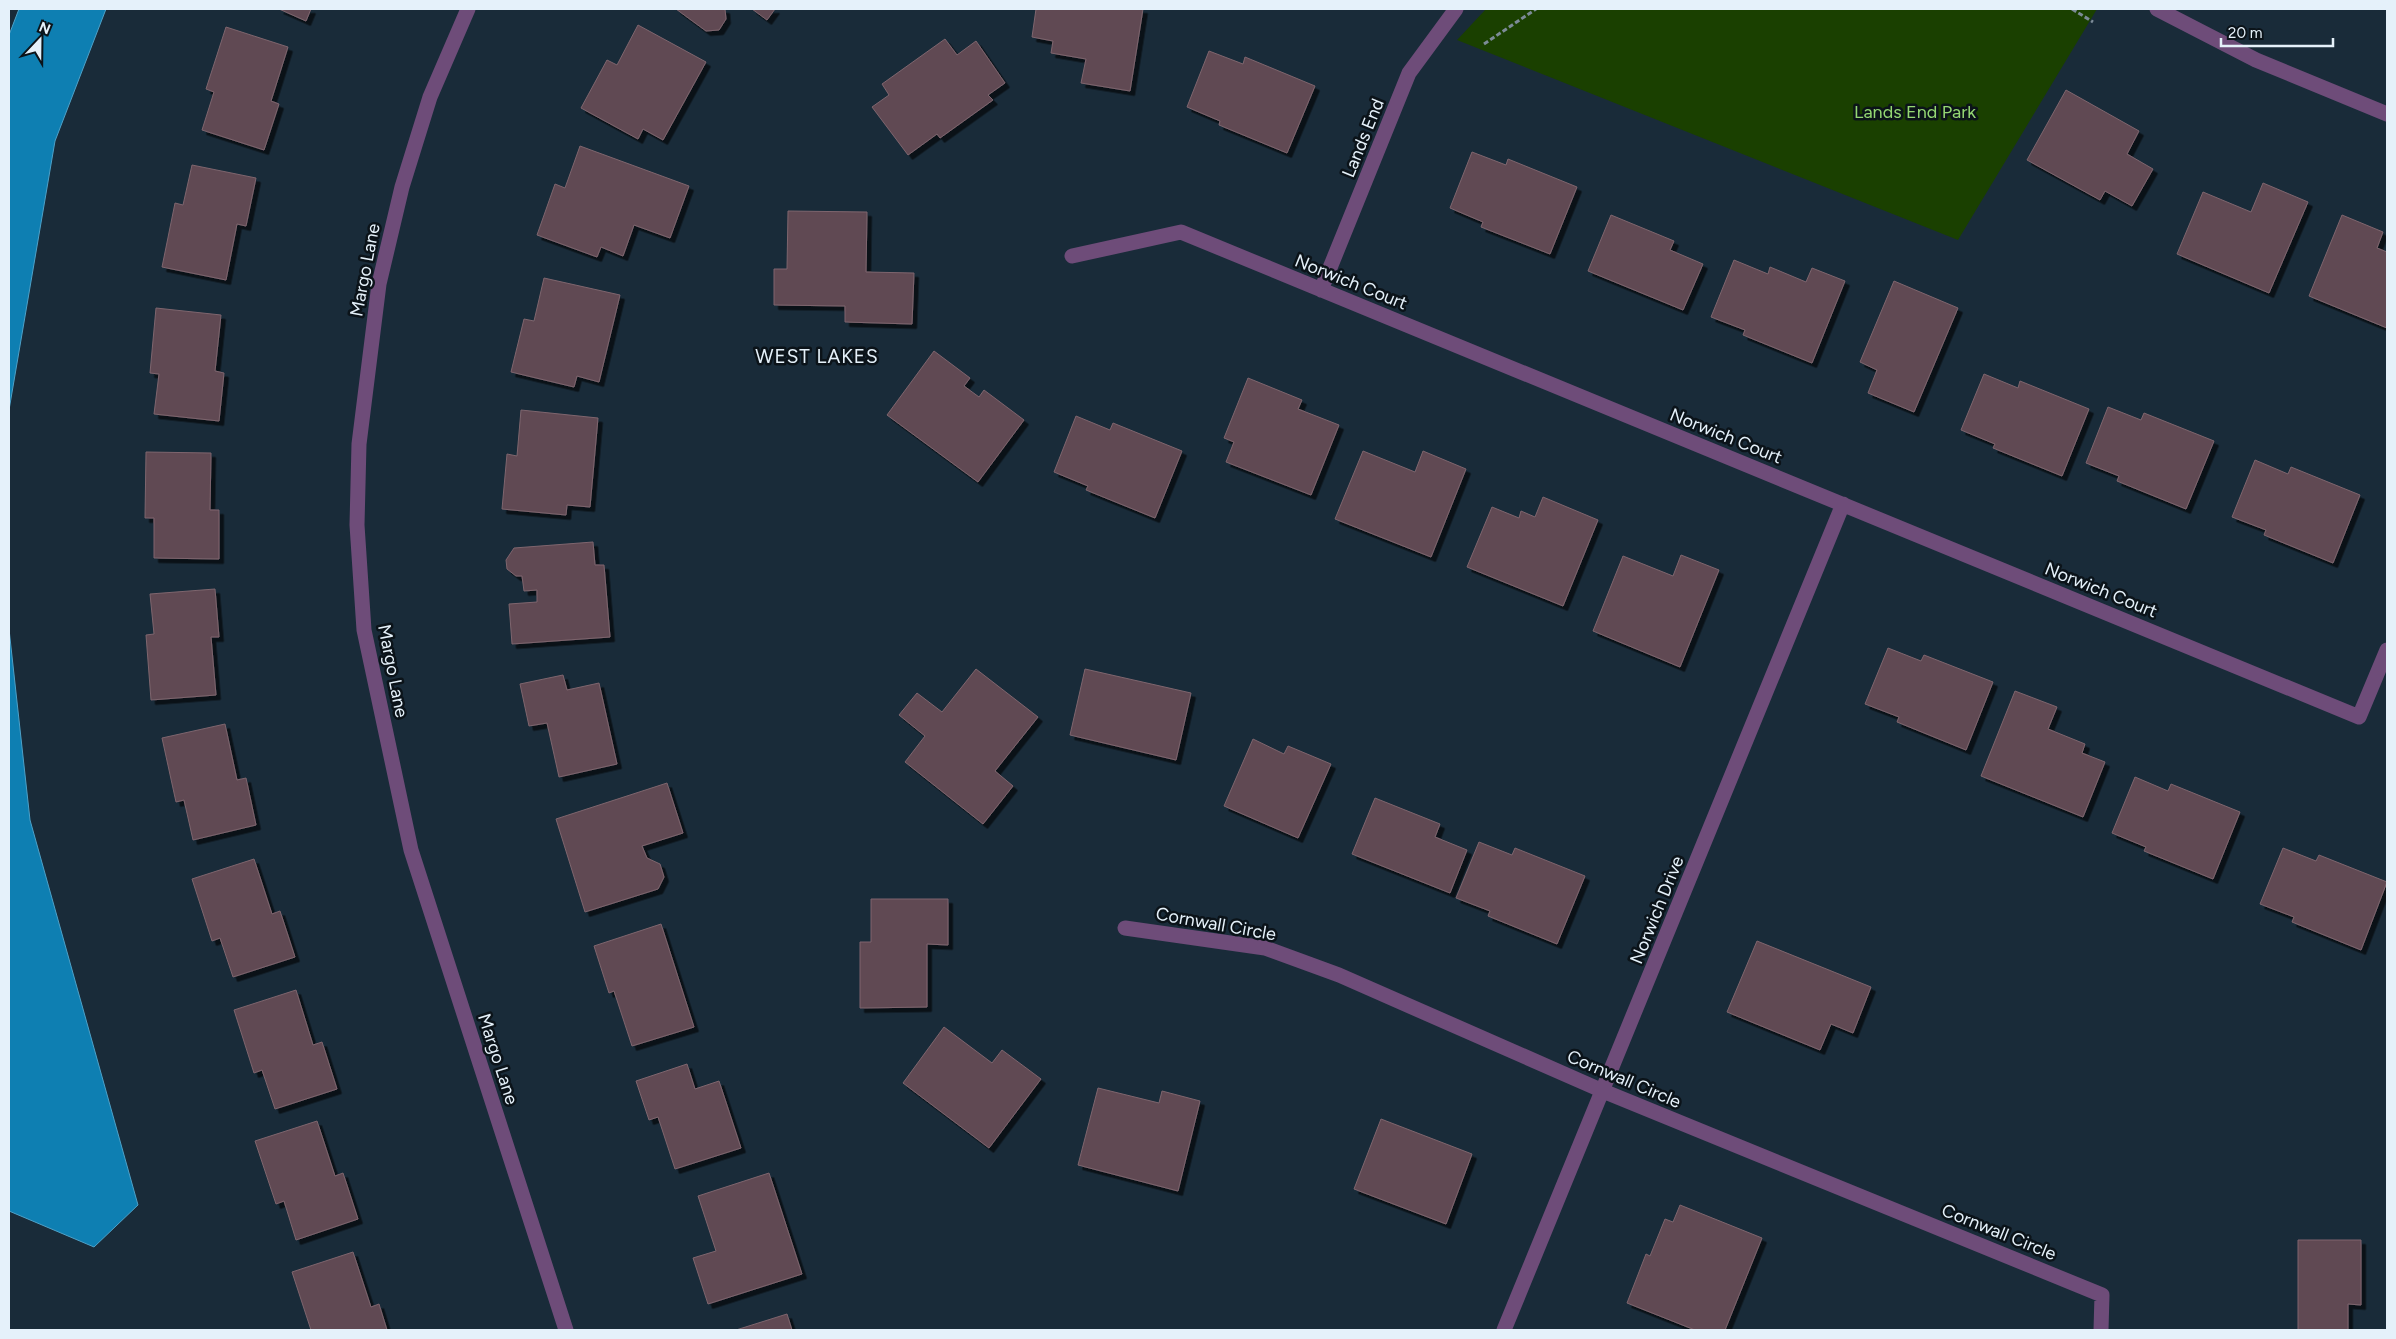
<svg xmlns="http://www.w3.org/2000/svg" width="2396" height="1339" font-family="Figtree,sans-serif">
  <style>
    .green { fill: #1a4000 }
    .water { fill: #0e7fb2; stroke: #4ea1c8 }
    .building { fill: #614a53; stroke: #7e656e; filter: url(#shadow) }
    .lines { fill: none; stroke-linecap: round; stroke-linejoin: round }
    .path { stroke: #7c8b97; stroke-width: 3; stroke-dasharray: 5 2.5; stroke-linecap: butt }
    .street { stroke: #6e4c79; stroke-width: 15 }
    .labels { text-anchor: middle; stroke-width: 5; stroke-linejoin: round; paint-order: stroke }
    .park-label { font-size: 18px; fill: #95d873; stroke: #0b1319 }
    .street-label { font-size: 18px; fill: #e5f1fa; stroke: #0b1319 }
    .neighbourhood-label { font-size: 19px; letter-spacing: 1px; fill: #e5f1fa; stroke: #0b1319 }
  </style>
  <defs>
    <filter id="shadow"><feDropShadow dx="4.5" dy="4.5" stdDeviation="0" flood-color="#0009"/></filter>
  </defs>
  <rect width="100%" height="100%" fill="#192b39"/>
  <path class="green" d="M 1486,9 L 2097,9 L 1958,240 L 1457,40 Z"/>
  <path class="water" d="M 19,9 L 106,9 L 55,141 L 9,410 L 9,35 Z
    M 9,629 L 30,820 L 138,1205 L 94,1247 L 9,1211 Z"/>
  <path class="building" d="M 279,9 L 311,9 L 306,21 Z
    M 676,9 L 725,9 L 726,19 L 719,30 L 706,31 Z
    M 752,9 L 775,9 L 767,20 Z
    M 1036,9 L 1143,9 L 1130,91 L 1081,83 L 1086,59 L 1051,53 L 1053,41 L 1032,37 Z
    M 638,25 L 706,62 L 663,140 L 643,129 L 638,139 L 581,108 L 607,60 L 617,65 Z
    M 226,27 L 288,47 L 271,101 L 279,104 L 264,150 L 202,130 L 214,92 L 206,89 Z
    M 945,39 L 957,55 L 976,41 L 1005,83 L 988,95 L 993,100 L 940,138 L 937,134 L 908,155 L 872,107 L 889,95 L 882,84 Z
    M 1209,51 L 1243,64 L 1245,57 L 1315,86 L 1287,153 L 1219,125 L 1220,121 L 1187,107 Z
    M 2066,90 L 2139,131 L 2127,154 L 2153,169 L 2132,206 L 2105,191 L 2100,200 L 2027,160 Z
    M 580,146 L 689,186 L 670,238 L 634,225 L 623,256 L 601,247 L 597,257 L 537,235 L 555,184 L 565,188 Z
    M 1472,152 L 1506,165 L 1508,159 L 1577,187 L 1550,254 L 1481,227 L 1483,222 L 1450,208 Z
    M 192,165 L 256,178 L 246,226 L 237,224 L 226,280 L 162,267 L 175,203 L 183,205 Z
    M 2263,183 L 2308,202 L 2269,293 L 2177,254 L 2203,192 L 2251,212 Z
    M 788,211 L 867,212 L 866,272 L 914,273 L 912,324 L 845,322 L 845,306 L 774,305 L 774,269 L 787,269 Z
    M 1611,215 L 1674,241 L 1670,250 L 1703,264 L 1683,310 L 1588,271 Z
    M 2342,215 L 2383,232 L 2377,248 L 2387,252 L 2387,328 L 2309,296 Z
    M 1734,260 L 1768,274 L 1770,267 L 1806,282 L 1812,268 L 1845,281 L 1812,363 L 1743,335 L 1745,330 L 1711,317 Z
    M 544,278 L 620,295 L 599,382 L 577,376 L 574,387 L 511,372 L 524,319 L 534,321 Z
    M 1894,281 L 1958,308 L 1914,412 L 1868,393 L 1877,370 L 1860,362 Z
    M 156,308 L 221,315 L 215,371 L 224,373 L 219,421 L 154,414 L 159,374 L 150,373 Z
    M 934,351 L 970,378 L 964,386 L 979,397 L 984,390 L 1024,420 L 978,482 L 887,415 Z
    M 1984,374 L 2018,388 L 2020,381 L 2089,409 L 2062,476 L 1993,448 L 1995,444 L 1961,430 Z
    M 1248,378 L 1302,400 L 1298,409 L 1339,425 L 1311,495 L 1226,462 L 1234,442 L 1224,438 Z
    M 2108,407 L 2141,420 L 2144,413 L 2214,441 L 2186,509 L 2117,481 L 2119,476 L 2086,463 Z
    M 521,410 L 598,418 L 590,507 L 567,505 L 566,515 L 502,509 L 507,454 L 517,456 Z
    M 1076,416 L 1110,430 L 1113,423 L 1182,451 L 1155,518 L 1086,490 L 1088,486 L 1054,472 Z
    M 1363,451 L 1415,472 L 1423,451 L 1466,469 L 1431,557 L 1335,519 Z
    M 146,452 L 211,453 L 210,510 L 219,510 L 219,559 L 154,558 L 154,518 L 145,518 Z
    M 2255,460 L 2288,474 L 2291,467 L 2360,495 L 2333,563 L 2264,535 L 2266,530 L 2232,517 Z
    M 1543,497 L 1598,520 L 1563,606 L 1467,567 L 1492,507 L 1519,518 L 1521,511 L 1535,517 Z
    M 593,542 L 595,565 L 604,565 L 610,637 L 512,644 L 509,604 L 537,602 L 537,590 L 524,591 L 522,576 L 516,576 L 507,569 L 506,560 L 514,548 Z
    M 1681,555 L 1719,570 L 1680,667 L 1593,631 L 1623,556 L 1673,576 Z
    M 215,589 L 219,637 L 211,637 L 216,695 L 151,700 L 146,635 L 154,634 L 150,594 Z
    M 1888,648 L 1921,661 L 1924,655 L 1993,682 L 1966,750 L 1897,722 L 1899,717 L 1865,704 Z
    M 976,669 L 1038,717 L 995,771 L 1013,786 L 983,824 L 905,762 L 925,736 L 899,715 L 917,693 L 942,712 Z
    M 1085,669 L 1191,693 L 1176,760 L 1070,735 Z
    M 563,675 L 567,690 L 599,683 L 617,764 L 559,777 L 547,723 L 529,726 L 520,684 Z
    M 2015,691 L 2057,707 L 2048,729 L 2085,744 L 2082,753 L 2105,762 L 2083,817 L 1981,776 Z
    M 225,724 L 237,780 L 246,778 L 256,825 L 193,840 L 184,800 L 176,802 L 162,738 Z
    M 1253,739 L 1284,754 L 1288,746 L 1331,764 L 1298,838 L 1224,806 Z
    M 2135,777 L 2168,791 L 2171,784 L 2240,812 L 2213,879 L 2144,851 L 2146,847 L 2112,833 Z
    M 667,783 L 683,833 L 642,846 L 647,858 L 660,864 L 664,877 L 658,889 L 585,912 L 556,819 Z
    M 1375,798 L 1440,824 L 1435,837 L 1467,850 L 1450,893 L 1352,854 Z
    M 1479,842 L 1512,855 L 1515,848 L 1585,876 L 1557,944 L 1488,916 L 1490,911 L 1456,898 Z
    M 2283,848 L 2316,861 L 2319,855 L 2387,882 L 2361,950 L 2292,922 L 2294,917 L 2260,904 Z
    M 254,859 L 272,914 L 280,911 L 295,957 L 233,977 L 220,938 L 212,941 L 192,879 Z
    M 871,899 L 948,899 L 948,945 L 927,944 L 927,1007 L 860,1008 L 860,942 L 871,942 Z
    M 661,924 L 694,1027 L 632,1046 L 614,991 L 609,993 L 594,946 Z
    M 1757,941 L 1871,987 L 1853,1033 L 1831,1024 L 1820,1050 L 1727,1012 Z
    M 296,990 L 313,1045 L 322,1042 L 337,1089 L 275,1109 L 262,1070 L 254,1073 L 234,1010 Z
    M 944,1027 L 992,1063 L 1002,1050 L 1041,1079 L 989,1148 L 903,1083 Z
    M 687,1064 L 695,1089 L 719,1081 L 741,1148 L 675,1169 L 658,1117 L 649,1120 L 636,1081 Z
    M 1098,1088 L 1159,1103 L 1162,1091 L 1200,1101 L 1178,1191 L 1078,1165 Z
    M 1381,1119 L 1472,1154 L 1446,1224 L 1354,1189 Z
    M 317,1121 L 335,1176 L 343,1173 L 358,1219 L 296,1240 L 284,1201 L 276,1204 L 255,1141 Z
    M 769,1173 L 802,1274 L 708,1304 L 693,1258 L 716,1251 L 698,1196 Z
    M 1680,1205 L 1762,1238 L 1725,1330 L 1695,1330 L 1627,1303 L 1646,1254 L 1650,1256 L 1665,1219 L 1673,1222 Z
    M 2298,1240 L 2361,1240 L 2361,1305 L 2348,1304 L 2348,1330 L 2298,1330 Z
    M 353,1252 L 371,1307 L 379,1304 L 387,1330 L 311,1330 L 292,1272 Z
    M 787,1314 L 792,1330 L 736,1330 Z"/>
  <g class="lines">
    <path class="path" d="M 2072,9 L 2093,22
      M 1484,44 L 1536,9"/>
    <path class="street" d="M 468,9 L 430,97 L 402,187 L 379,284 L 359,444 L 357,525 L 364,630 L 411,850 L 566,1330
      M 2157,9 L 2256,60 L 2387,114
      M 1072,256 L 1181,232 L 2359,717 L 2387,650
      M 1321,290 L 1409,73 L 1456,9
      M 1125,928 L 1265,948 L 1339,975 L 1603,1091 L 2102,1295 L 2101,1330
      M 1504,1330 L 1843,504"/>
  </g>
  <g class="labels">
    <g class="park-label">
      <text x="1915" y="118">Lands End Park</text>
    </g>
    <g class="street-label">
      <text transform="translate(1363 138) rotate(-68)" y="6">Lands End</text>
      <text transform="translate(365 270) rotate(-79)" y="6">Margo Lane</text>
      <text transform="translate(1351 282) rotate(22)" y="6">Norwich Court</text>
      <text transform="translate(1726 436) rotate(22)" y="6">Norwich Court</text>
      <text transform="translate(2101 590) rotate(22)" y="6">Norwich Court</text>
      <text transform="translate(393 671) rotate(79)" y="6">Margo Lane</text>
      <text transform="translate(1657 910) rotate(-68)" y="6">Norwich Drive</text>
      <text transform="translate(1216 924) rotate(10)" y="6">Cornwall Circle</text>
      <text transform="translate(498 1059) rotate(72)" y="6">Margo Lane</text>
      <text transform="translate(1624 1079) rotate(23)" y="6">Cornwall Circle</text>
      <text transform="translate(1999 1232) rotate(22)" y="6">Cornwall Circle</text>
    </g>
    <g class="neighbourhood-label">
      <text x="817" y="363">WEST LAKES</text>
    </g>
  </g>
  <rect width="2396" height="1339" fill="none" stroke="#e5f1fa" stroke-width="20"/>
  <g transform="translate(40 40) rotate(22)" stroke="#0b1319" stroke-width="4" paint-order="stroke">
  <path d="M0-4L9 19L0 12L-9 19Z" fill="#e5f1fa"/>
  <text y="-8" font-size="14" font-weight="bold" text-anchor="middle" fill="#e5f1fa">N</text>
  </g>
  <path d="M2221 38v8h112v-8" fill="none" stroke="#e5f1fa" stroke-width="2.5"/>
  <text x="2228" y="38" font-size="15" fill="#e5f1fa" stroke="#0b1319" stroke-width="4" paint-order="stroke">20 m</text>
</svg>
